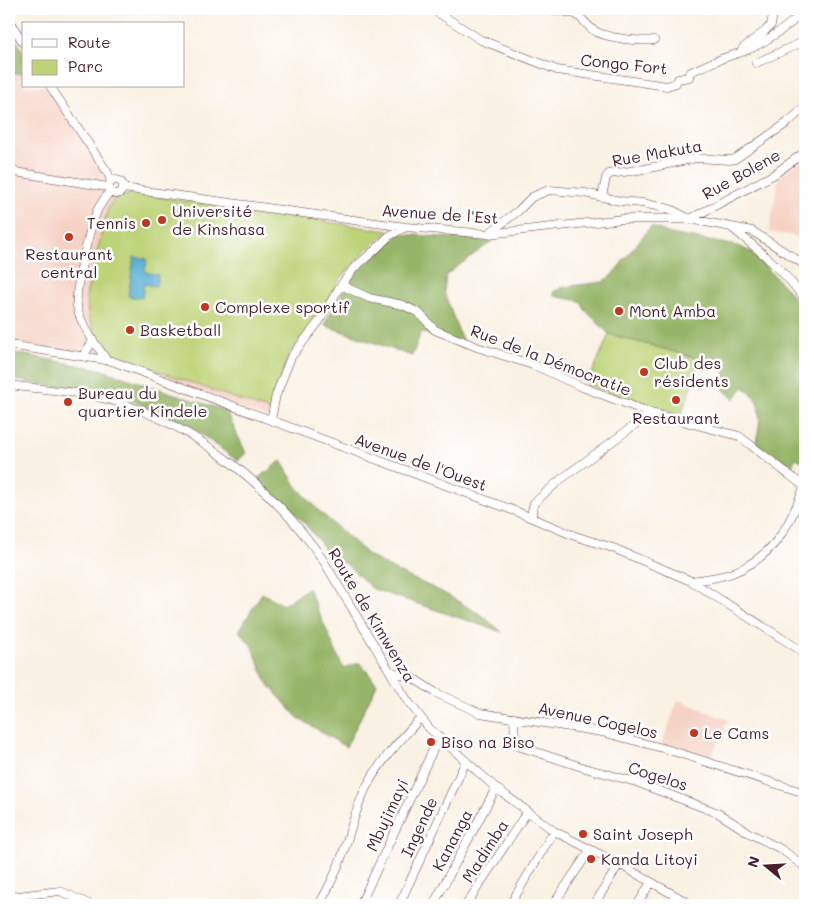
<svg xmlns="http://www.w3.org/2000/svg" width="814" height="914" font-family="Mali,sans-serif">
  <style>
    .built { fill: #f6d2c5 }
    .green { fill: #bdd377; stroke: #847951 }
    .forest { fill: #96b568; stroke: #706a4a }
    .water { fill: #55b0d3; stroke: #50687f }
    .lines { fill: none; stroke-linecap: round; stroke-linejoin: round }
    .minor-casing { stroke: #643e47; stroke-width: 9 }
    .minor { stroke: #fff; stroke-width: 8 }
    .poi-dot { fill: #c8321e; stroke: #fff; stroke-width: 2 }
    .labels { text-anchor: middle; stroke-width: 5; stroke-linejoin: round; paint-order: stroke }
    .street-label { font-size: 16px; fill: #4a1f2b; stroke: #fff }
    .poi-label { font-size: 16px; fill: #4a1f2b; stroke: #fff; text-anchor: start }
  </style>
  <rect width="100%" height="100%" fill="#fff"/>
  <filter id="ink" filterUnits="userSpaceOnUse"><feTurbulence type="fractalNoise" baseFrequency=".02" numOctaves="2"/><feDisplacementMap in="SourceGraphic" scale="10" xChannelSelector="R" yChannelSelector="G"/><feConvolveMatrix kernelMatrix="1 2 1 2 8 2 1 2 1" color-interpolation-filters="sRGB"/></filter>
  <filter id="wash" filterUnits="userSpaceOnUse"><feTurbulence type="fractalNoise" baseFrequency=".0096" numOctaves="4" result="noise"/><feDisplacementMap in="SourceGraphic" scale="20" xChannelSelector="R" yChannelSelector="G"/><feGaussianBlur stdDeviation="1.12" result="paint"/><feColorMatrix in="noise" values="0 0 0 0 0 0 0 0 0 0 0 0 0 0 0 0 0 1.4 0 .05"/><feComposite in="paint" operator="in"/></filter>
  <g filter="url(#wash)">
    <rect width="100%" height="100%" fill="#f9f1e3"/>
    <path class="built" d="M 9,30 L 24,52 L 24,86 L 46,86 L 105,173 L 105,184 L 109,193 L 115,197 L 124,196 L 132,193 L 158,196 L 389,231 L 361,255 L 340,279 L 316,321 L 289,353 L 268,418 L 111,359 L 9,342 Z
      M 805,159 L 805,238 L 769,232 L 779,176 Z
      M 678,700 L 728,720 L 710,760 L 661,746 Z"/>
    <path class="green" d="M 132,193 L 389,231 L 361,255 L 340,279 L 316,321 L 289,353 L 270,411 L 111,354 L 99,341 L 89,319 L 86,296 L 108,208 L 115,197 L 124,196 Z
      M 609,334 L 700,359 L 681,416 L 587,385 Z"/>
    <path class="forest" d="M 9,30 L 24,52 L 24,74 L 9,72 Z
      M 651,226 L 670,234 L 738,246 L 751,252 L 788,290 L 805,315 L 805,462 L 795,458 L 790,474 L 754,447 C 759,432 763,413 755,398 C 753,394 747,390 743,387 L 734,399 L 723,389 L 726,378 L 723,368 L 700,359 L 609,334 L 586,311 L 580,301 L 554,296 L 553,292 L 564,287 L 603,282 L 613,274 Z
      M 400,234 L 492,241 L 446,275 L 444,292 L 465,348 L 421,332 L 412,356 L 324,325 L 342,293 L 355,274 Z
      M 9,352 L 99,369 L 226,411 L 246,453 L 238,461 L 191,427 L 128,399 L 9,379 Z
      M 281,461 L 297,487 L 318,510 L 368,555 L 396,571 L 442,592 L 483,616 L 502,632 L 373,589 L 344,562 L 332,567 L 323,546 L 302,520 L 257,479 Z
      M 308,588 L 343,668 L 360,663 L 377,684 L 346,747 L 297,717 L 290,709 L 267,683 L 252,646 L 239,631 L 262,593 L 283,605 Z"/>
    <path class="water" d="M 134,257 L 147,259 L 145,272 L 158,275 L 156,286 L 144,284 L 142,298 L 128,296 Z"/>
  </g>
  <g filter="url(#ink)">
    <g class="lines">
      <defs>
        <path id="minor" d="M 432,9 L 481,40 L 557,70 L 667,86 L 676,83 L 678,79 L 689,77 L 689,73 C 705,65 722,58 739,53 C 763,45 787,27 805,11
          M 548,9 C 557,11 567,11 575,14 C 583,18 586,25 593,30 C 605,38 640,42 654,40
          M 9,20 L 24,44
          M 743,48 L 765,31 L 771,25 L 774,9
          M 756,63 L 805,41
          M 50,86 L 108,173 L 111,182
          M 9,171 L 108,187
          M109 187a7 7 0 1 1 14 0a7 7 0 1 1-14 0Z
          M 123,188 L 324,216 L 406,227 L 488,234 L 623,219 L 690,219 L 752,231 L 805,265
          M 602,196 L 606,178 L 609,174 L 645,169 L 696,158 L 730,160 L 735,159 L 787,123 L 805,107
          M 732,228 C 759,250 786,272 805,300
          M 488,234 L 518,211 L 532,197 L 549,190 L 585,193 L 620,201 L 642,203 L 670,209 L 690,219 L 773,175 L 805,152
          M 341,285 L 369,298 L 403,305 L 419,313 L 435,330 L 477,347 L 536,366 L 582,387 L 651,413 L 739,436 L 805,487
          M 9,345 L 112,361 L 515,511 L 575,536 L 613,548 L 691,581 L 805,653
          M 83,356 L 93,341
          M 107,360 C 98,348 78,320 77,306 C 75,286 89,230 97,211 C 100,204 105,198 110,191
          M 9,385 C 44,390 80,391 114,401 C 198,426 275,490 323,560 L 407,700 L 429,728 L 496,788 L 554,831 L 619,864 L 692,905
          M 271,420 L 276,395 L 291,357 L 318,323 L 341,285 L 354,268 L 374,251 L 389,236 L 404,228
          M 532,518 L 532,510 L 534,503 L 560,480 L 651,413
          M 691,581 C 704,579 719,578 732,573 C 774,557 791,524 805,484
          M 390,671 L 413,678 L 436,693 L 480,713 L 602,732 L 666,749 L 805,793
          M 514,718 L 515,741 L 518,746 L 585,768 L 636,782 L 718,813 L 749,833 L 781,849 L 805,867
          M 9,897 L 60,891 L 89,904
          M 319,905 C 328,889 337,871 343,853 C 351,830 356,806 368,784 C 381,760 402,739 420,718
          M 360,905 L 439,737
          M 399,905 L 466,761
          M 433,905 L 496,788
          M 466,905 L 527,812
          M 510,905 L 554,831
          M 553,905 L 590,850
          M 594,905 L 619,864
          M 637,905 L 651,882"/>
      </defs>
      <use href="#minor" class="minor-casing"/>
      <use href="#minor" class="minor"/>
    </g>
  </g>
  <g class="poi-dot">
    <circle cx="162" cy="220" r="5"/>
    <circle cx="146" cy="223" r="5"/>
    <circle cx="69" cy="237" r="5"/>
    <circle cx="205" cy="307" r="5"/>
    <circle cx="619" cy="311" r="5"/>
    <circle cx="130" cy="330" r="5"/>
    <circle cx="644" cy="372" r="5"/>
    <circle cx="676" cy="400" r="5"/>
    <circle cx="68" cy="402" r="5"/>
    <circle cx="694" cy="733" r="5"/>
    <circle cx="431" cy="742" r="5"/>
    <circle cx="583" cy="834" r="5"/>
    <circle cx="591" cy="859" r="5"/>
  </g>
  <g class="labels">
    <g class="street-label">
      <text transform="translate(624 64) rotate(6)" y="6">Congo Fort</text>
      <text transform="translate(657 153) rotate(-10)" y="6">Rue Makuta</text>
      <text transform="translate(741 174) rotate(-29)" y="6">Rue Bolene</text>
      <text transform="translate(440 214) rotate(4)" y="6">Avenue de l'Est</text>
      <text transform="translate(551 360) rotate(21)" y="6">Rue de la Démocratie</text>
      <text transform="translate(421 462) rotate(20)" y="6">Avenue de l'Ouest</text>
      <text transform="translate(372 615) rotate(59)" y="6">Route de Kimwenza</text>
      <text transform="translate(598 720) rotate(12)" y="6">Avenue Cogelos</text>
      <text transform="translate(658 776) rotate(18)" y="6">Cogelos</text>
      <text transform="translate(387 815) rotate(-65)" y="6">Mbujimayi</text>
      <text transform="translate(419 827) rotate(-65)" y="6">Ingende</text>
      <text transform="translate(452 840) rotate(-62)" y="6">Kananga</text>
      <text transform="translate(485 851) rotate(-57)" y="6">Madimba</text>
    </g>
    <g class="poi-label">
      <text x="172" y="217">Université<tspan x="172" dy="18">de Kinshasa</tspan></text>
      <text x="136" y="229" text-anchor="end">Tennis</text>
      <text x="69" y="260" text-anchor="middle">Restaurant<tspan x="69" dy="18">central</tspan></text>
      <text x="215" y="313">Complexe sportif</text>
      <text x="629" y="317">Mont Amba</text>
      <text x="140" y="336">Basketball</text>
      <text x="654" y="369">Club des<tspan x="654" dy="18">résidents</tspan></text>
      <text x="78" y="399">Bureau du<tspan x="78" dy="18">quartier Kindele</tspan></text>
      <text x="676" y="424" text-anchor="middle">Restaurant</text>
      <text x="704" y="739">Le Cams</text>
      <text x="441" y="748">Biso na Biso</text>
      <text x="593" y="840">Saint Joseph</text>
      <text x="601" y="865">Kanda Litoyi</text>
    </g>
  </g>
  <rect width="814" height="914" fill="none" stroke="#fff" stroke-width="30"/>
  <rect x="22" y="22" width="162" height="65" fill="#ffffff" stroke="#b7a5aa"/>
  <rect x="32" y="39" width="25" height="8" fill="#ffffff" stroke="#b7a5aa"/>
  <text x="68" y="48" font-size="15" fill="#4a1f2b">Route</text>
  <rect x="32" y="60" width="25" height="15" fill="#bdd377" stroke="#b7a5aa"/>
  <text x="68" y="72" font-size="15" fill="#4a1f2b">Parc</text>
  <g transform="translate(766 866) rotate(288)" stroke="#ffffff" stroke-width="4" paint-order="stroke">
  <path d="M0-4L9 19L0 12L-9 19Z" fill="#4a1f2b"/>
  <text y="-8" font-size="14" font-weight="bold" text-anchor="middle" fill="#4a1f2b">N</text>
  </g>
</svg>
